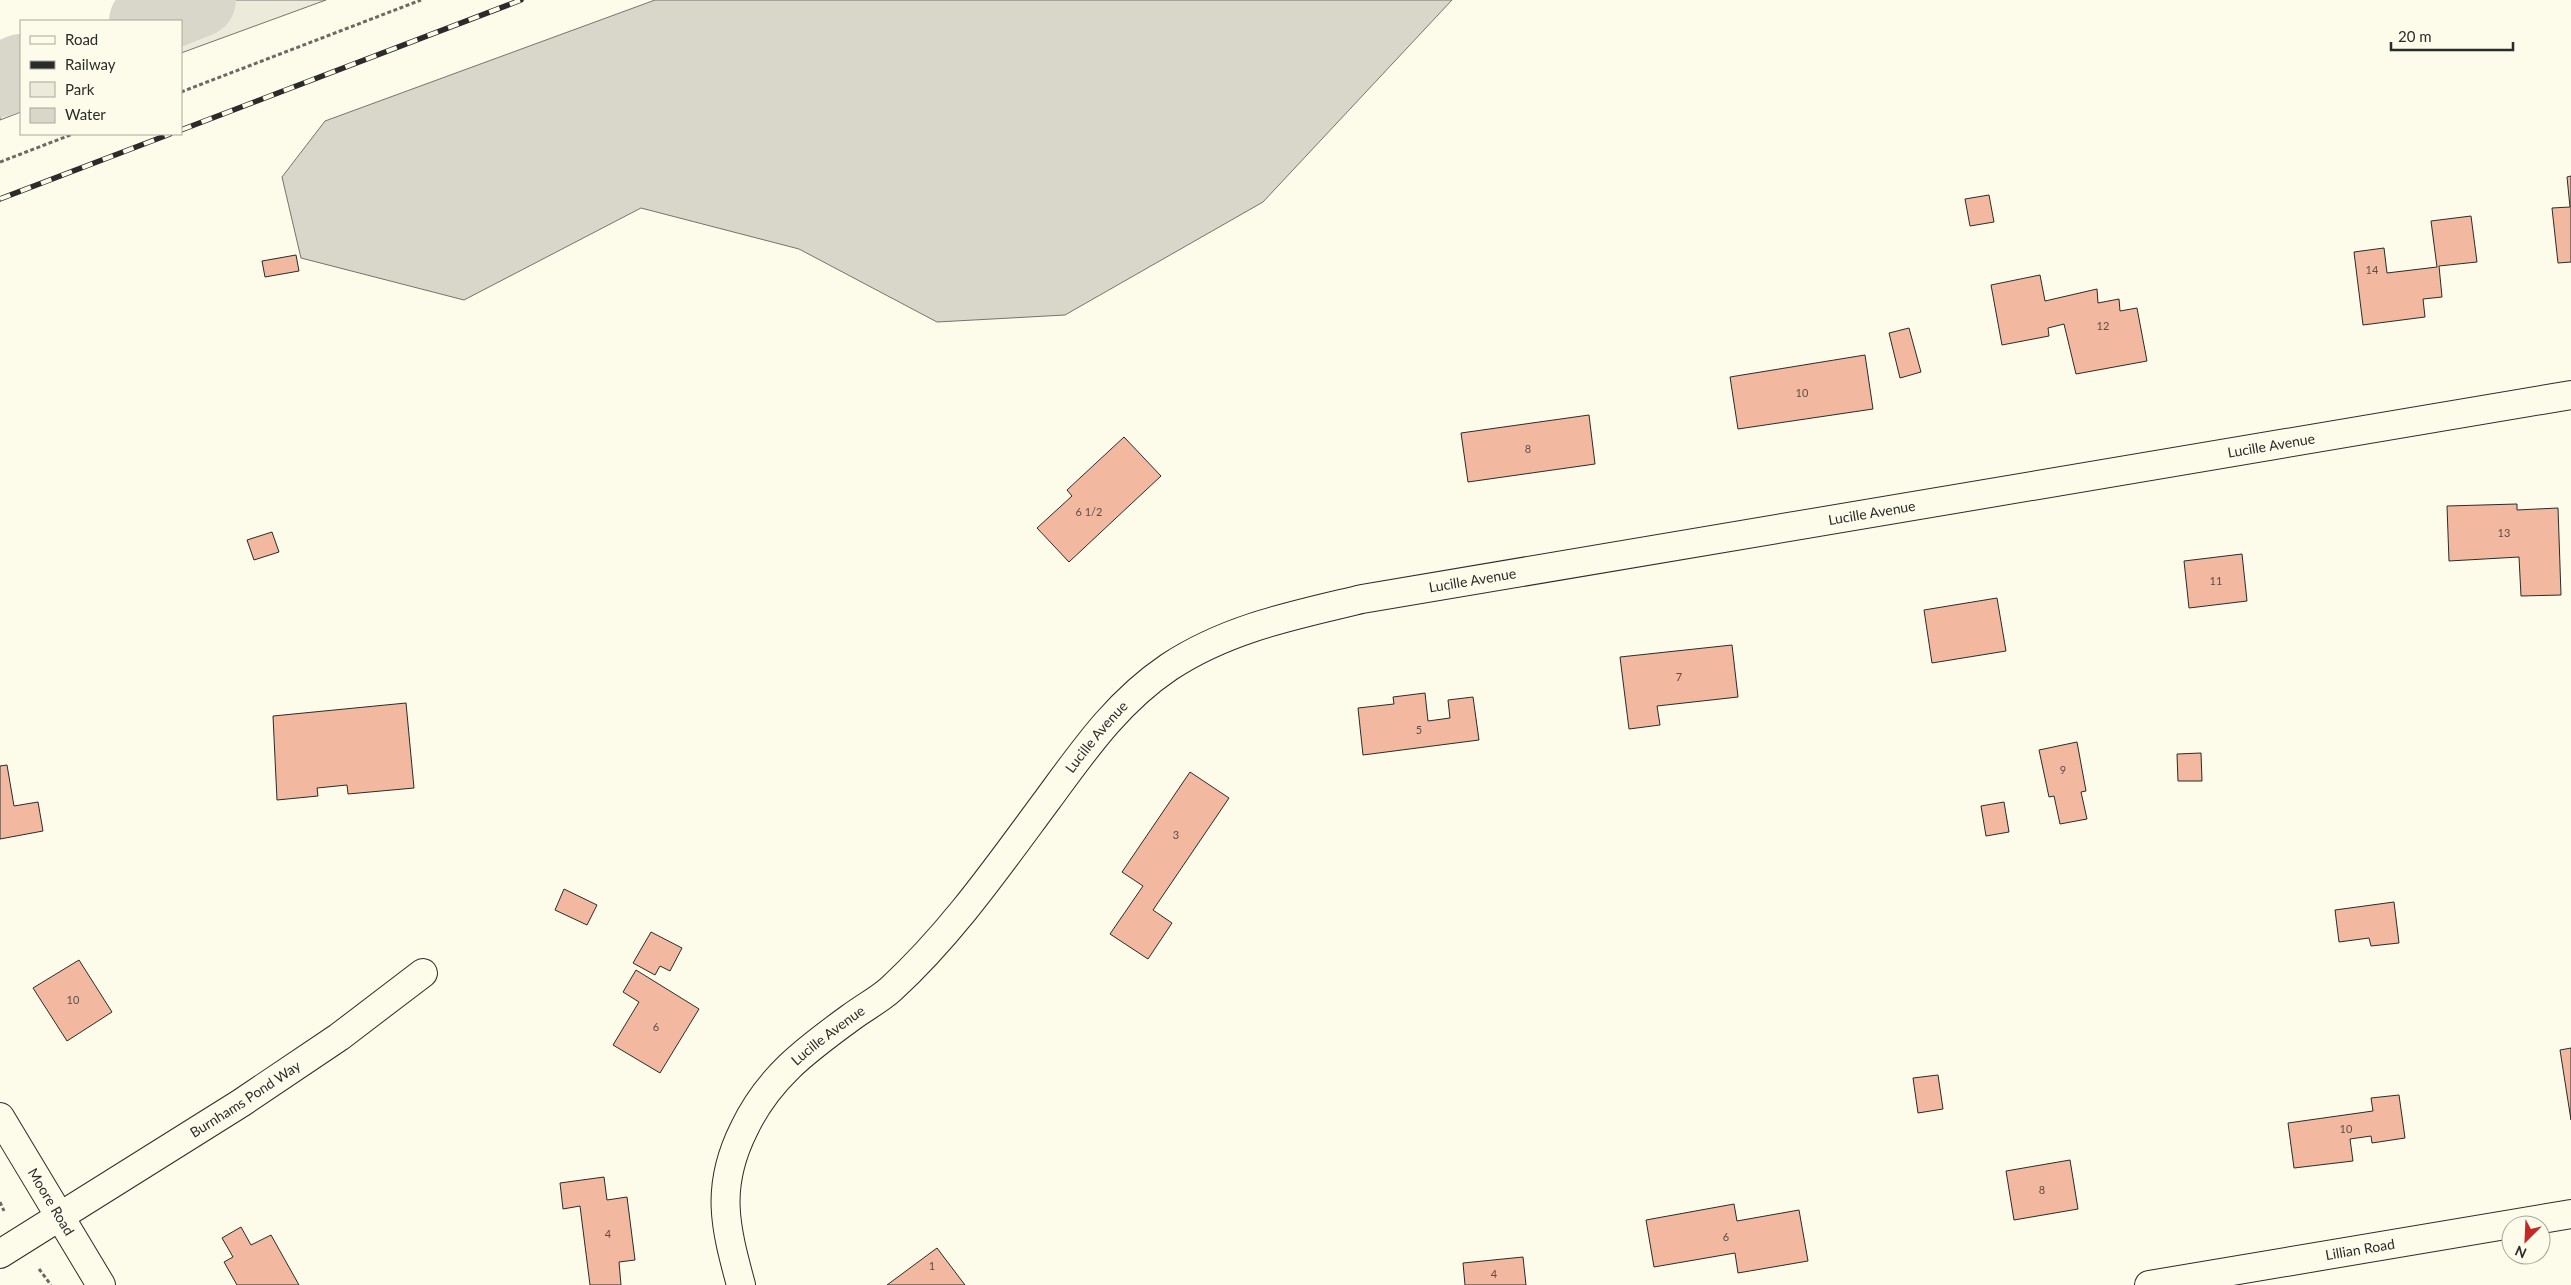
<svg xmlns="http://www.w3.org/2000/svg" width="2571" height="1285" font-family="Lato,sans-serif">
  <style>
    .green { fill: #ecebdb; stroke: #74746e }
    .water { fill: #d8d7c9; stroke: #74746e }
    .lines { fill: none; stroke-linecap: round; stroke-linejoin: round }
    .river { stroke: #d8d7c9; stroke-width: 74 }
    .building { fill: #f2b8a0; stroke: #2b2b2b }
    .minor-casing { stroke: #2b2b2b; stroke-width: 30 }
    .path { stroke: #6a6964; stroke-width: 3; stroke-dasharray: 4 2.5; stroke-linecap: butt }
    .minor { stroke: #fdfbea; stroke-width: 28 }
    .rail-casing { stroke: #2b2b2b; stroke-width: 5.5 }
    .rail { stroke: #fdfbea; stroke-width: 4; stroke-dasharray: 11; stroke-linecap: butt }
    .labels { text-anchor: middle; stroke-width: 4; stroke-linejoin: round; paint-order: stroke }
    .number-label { font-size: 11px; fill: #5d4e48 }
    .street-label { font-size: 14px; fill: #2b2b2b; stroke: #fdfbea }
  </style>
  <rect width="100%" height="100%" fill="#fdfbea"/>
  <path class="green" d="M 154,0 L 326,0 L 181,53 L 181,21 L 110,21 Z
    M 21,63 L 21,112 L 0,120 L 0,73 Z"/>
  <path class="water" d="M 655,0 L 1452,0 L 1263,202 L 1065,315 L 937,322 L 799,249 L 641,208 L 464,300 L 301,258 L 282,177 L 325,121 Z"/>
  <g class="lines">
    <path class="river" d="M 146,21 L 199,0
      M 0,80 L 21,71"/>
  </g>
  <path class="building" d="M 2571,176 L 2571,262 L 2558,263 L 2552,208 L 2570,207 L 2567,177 Z
    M 1989,195 L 1994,222 L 1970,226 L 1965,199 Z
    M 2471,216 L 2477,262 L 2439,266 L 2442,297 L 2423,299 L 2425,317 L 2363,325 L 2354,252 L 2384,248 L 2387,273 L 2437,267 L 2431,221 Z
    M 296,255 L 299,271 L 265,277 L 262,261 Z
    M 2040,275 L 2045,301 L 2097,289 L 2098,303 L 2119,299 L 2120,311 L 2137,308 L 2147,361 L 2076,374 L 2064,324 L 2048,328 L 2049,336 L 2002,345 L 1991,285 Z
    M 1909,328 L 1921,372 L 1900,378 L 1889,333 Z
    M 1865,355 L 1873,409 L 1738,429 L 1730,377 Z
    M 1589,415 L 1595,464 L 1468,482 L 1461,433 Z
    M 1124,437 L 1161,476 L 1069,562 L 1037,528 L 1072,496 L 1067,490 Z
    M 2517,504 L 2517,510 L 2558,508 L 2561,595 L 2521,596 L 2519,557 L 2449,561 L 2447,506 Z
    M 272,532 L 279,552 L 254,560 L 247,540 Z
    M 2242,554 L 2247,601 L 2189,608 L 2184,561 Z
    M 1997,598 L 2006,651 L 1932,663 L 1924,610 Z
    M 1732,645 L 1738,697 L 1657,706 L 1660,725 L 1629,729 L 1620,657 Z
    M 1425,693 L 1428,721 L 1450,718 L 1448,700 L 1473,697 L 1479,740 L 1363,755 L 1358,708 L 1394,704 L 1393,697 Z
    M 406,703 L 414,788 L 348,794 L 347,785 L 317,788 L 318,796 L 277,800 L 273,716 Z
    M 2077,742 L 2086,791 L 2081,792 L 2087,819 L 2060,824 L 2054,796 L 2049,797 L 2039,750 Z
    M 2201,753 L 2202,781 L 2178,781 L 2177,754 Z
    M 7,765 L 14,806 L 38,802 L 43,831 L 0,839 L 0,766 Z
    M 1190,772 L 1229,798 L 1153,910 L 1172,923 L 1148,959 L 1110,934 L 1143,886 L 1122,872 Z
    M 2004,802 L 2009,832 L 1986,836 L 1981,806 Z
    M 564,889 L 597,905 L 587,925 L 555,910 Z
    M 2394,902 L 2399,943 L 2371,946 L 2369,938 L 2339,942 L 2335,910 Z
    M 651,932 L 682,948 L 670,971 L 660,966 L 655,975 L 633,963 Z
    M 79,960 L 112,1012 L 67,1041 L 33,988 Z
    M 636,970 L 699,1009 L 660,1073 L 613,1045 L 639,1002 L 623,992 Z
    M 2571,1048 L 2571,1120 L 2560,1050 Z
    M 1938,1075 L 1943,1109 L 1918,1113 L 1913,1078 Z
    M 2399,1095 L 2405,1138 L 2372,1143 L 2371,1136 L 2350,1139 L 2353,1161 L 2294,1168 L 2288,1123 L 2373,1111 L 2371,1098 Z
    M 2070,1160 L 2078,1209 L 2014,1220 L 2006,1171 Z
    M 604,1177 L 607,1200 L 627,1197 L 635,1260 L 619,1262 L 621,1285 L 590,1285 L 580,1206 L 563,1209 L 560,1183 Z
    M 1734,1204 L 1737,1221 L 1799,1210 L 1808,1261 L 1738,1273 L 1735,1253 L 1654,1267 L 1646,1220 Z
    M 241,1227 L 251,1245 L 271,1235 L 299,1285 L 237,1285 L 224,1262 L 233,1257 L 222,1238 Z
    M 937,1248 L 965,1285 L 887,1285 Z
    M 1523,1257 L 1526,1285 L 1465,1285 L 1463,1263 Z"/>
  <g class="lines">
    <defs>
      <g id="minor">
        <path id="s1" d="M 0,1117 L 101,1285"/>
        <path id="s2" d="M 0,1254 L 241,1103 L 339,1037 L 423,973"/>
        <path id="s3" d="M 741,1285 C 725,1226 715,1187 744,1129 C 768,1078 806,1050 850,1018 C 863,1008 879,1000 891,989 C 952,933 999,865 1048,799 C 1084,750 1117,702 1169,667 C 1228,628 1295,615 1362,599 L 2571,395"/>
        <path id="s4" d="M 2149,1285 L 2571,1214"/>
      </g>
    </defs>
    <use href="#minor" class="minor-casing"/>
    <path class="path" d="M 181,92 L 421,0
      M 0,162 L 73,134
      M 0,1202 L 4,1211
      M 39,1269 L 51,1285"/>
    <use href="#minor" class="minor"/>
    <defs>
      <path id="rail" d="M 181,130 L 521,0
        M 0,199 L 170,134"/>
    </defs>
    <use href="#rail" class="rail-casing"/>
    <use href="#rail" class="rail"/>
  </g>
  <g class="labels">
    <g class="number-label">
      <text x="2372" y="274">14</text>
      <text x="2103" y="330">12</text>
      <text x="1802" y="397">10</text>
      <text x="1528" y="453">8</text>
      <text x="1089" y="516">6 1/2</text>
      <text x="2504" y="537">13</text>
      <text x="2216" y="585">11</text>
      <text x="1679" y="681">7</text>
      <text x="1419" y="734">5</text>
      <text x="2063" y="774">9</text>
      <text x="1176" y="839">3</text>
      <text x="73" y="1004">10</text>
      <text x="656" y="1031">6</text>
      <text x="2346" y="1133">10</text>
      <text x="2042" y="1194">8</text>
      <text x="608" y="1238">4</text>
      <text x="1726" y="1241">6</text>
      <text x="932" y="1270">1</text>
      <text x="1494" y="1278">4</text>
    </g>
    <g class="street-label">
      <text dy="5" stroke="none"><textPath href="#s3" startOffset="1921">Lucille Avenue</textPath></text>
      <text dy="5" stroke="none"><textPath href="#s3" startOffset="1516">Lucille Avenue</textPath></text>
      <text dy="5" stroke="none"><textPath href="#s3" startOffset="1111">Lucille Avenue</textPath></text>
      <text dy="5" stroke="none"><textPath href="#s3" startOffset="692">Lucille Avenue</textPath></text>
      <text dy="5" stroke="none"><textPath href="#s3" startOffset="288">Lucille Avenue</textPath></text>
      <text dy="5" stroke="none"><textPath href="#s2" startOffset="290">Burnhams Pond Way</textPath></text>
      <text dy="5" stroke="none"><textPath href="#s1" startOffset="99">Moore Road</textPath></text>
      <text dy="5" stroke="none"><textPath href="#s4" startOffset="214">Lillian Road</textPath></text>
    </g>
  </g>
  <rect x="20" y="20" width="162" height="115" fill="#fdfbea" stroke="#a9a89e"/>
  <rect x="30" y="36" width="25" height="8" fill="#fdfbea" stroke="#a9a89e"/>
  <text x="65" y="45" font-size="15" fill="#2b2b2b">Road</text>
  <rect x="30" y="61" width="25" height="8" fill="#2b2b2b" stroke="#a9a89e"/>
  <text x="65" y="70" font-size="15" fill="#2b2b2b">Railway</text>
  <rect x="30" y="82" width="25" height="15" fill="#ecebdb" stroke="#a9a89e"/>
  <text x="65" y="95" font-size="15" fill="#2b2b2b">Park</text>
  <rect x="30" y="108" width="25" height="15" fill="#d8d7c9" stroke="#a9a89e"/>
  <text x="65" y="120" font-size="15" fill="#2b2b2b">Water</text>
  <g transform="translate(2526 1240) rotate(204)"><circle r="24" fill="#fdfbea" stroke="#a9a89e"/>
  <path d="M0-4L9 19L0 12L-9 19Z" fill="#c62828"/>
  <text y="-8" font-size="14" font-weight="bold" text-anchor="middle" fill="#2b2b2b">N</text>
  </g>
  <path d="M2391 42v8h122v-8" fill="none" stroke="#2b2b2b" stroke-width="2.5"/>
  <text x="2398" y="42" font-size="15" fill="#2b2b2b" stroke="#fdfbea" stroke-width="4" paint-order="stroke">20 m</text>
</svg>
